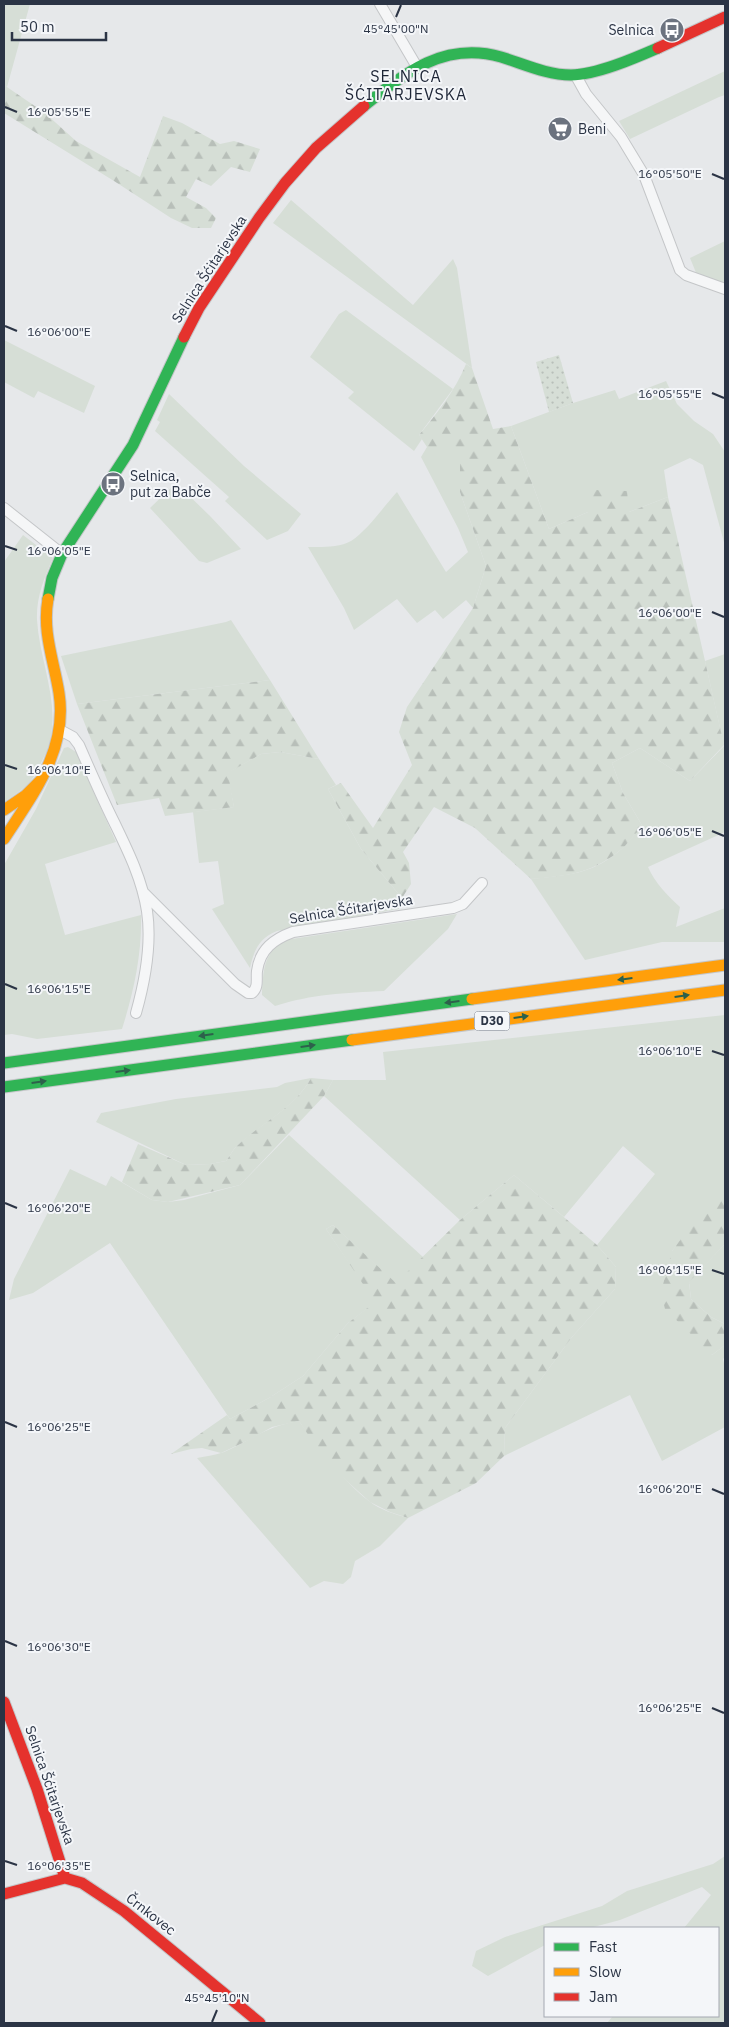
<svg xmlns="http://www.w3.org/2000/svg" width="729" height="2027" font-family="'IBM Plex Sans',sans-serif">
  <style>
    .grass { fill: #d6ded6 }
    .forest { fill: url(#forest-firs) }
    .garden { fill: url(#garden-dots) }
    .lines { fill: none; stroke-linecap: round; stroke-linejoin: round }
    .street-casing { stroke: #c4c6c8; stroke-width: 12 }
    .fast-casing { stroke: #c4c6c8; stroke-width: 13 }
    .slow-casing { stroke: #c4c6c8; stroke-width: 13 }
    .jam-casing { stroke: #c4c6c8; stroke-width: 13 }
    .street { stroke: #f5f6f7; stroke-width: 10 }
    .fast { stroke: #30b455; stroke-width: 11 }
    .slow { stroke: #ff9f0a; stroke-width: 11 }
    .jam { stroke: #e5322d; stroke-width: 11 }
    .oneway { fill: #2d614b }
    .ticks { fill: none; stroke: #2b3445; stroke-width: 2 }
    .labels { text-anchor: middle; stroke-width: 4; stroke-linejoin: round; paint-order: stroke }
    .shield { fill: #f4f6f9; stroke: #676e7b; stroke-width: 1 }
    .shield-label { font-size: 12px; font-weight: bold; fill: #2b3445 }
    .poi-label { font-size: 14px; fill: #2b3445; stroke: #f4f6f9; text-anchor: start }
    .street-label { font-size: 14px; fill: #2b3445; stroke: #f4f6f9 }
    .quarter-label { font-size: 16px; letter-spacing: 1px; fill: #1d2536; stroke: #f4f6f9 }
    .ticks-label { font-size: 12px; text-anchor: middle; fill: #2b3445; stroke: #f4f6f9; stroke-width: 4; stroke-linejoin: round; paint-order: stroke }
  </style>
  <defs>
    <pattern id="forest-firs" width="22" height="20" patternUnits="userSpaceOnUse" patternTransform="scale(1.25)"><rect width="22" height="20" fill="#d6ded6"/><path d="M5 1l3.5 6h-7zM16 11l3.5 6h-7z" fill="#b8bfb9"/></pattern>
    <pattern id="garden-dots" width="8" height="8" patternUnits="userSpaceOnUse" patternTransform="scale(1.25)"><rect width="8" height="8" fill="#d6ded6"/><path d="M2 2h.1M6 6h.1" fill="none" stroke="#b8bfb9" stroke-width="1.8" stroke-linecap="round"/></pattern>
  </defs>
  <rect width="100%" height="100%" fill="#e6e8ea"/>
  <path class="grass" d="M 4,4 L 30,4 L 7,87 L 4,85 Z
    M 725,71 L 725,95 L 719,97 L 630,139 L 619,121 Z
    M 291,200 L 413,305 L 453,259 L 457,268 L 472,368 L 273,223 Z
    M 725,241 L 725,284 L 697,275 L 690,258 Z
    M 346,310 L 453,389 L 419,435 L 422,439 L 414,451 L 348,398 L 354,392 L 310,357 L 339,314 Z
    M 4,340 L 95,386 L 84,413 L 38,391 L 34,398 L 4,382 Z
    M 666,381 L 677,404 L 694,421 L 713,434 L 725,452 L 725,546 L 703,465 L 690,458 L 664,470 L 668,497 L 629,512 L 588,512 L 549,529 L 511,426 L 573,403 L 615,390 L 619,399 Z
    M 169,394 L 244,466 L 301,514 L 288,531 L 267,540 L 225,501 L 229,497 L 155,431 L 160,422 L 157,420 Z
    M 427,447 L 460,447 L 460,492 L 486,566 L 473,608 L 466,600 L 443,619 L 435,610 L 417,623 L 397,599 L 354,630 L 344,608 L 308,547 C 321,547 339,548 351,541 C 367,531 384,506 397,492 L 446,572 L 468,552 L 458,528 L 421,457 Z
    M 176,483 L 210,516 L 241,549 L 207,563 L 199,561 L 150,508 Z
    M 23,535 L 53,558 C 44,578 36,598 37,620 C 40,668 67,715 42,761 C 38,769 34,778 28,784 C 21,791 12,796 4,802 L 4,562 Z
    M 231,620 L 270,680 L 77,704 L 61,656 L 226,622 Z
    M 725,654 L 725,832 L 648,867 C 655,883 667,895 680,907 L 676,927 L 725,908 L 725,942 L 662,942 L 585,960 L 531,879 C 566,875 590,875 618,852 C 627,845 633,834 643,827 L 623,793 L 612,763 L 640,748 L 690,781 L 724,746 L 705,661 Z
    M 68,747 L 76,752 L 116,842 L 45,864 L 65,935 L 141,915 C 142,954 134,991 122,1029 L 37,1039 L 12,1034 L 4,1035 L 4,865 L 36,809 L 64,748 Z
    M 280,752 L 319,759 L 336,785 L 328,789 L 361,849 L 402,898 L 399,909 L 277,931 C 259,938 254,950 250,968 L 212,909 L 224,904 L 218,861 L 199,863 L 193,812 L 234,807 L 227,773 L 261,754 Z
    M 457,914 L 448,929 L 384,991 C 345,993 312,994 275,1006 L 262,995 C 263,973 263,952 285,940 Z
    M 725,1015 L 725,1186 L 672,1251 L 712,1355 L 725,1345 L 725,1357 L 723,1359 L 725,1367 L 725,1427 L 662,1461 L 630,1395 L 504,1456 L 505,1428 L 572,1337 L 615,1289 L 616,1267 L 597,1245 L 655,1174 L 623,1146 L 564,1217 L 514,1175 L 460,1220 L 324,1096 L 333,1080 L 386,1080 L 383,1052 Z
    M 311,1078 C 296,1107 262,1123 238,1145 C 233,1149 230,1156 226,1161 L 210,1164 L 186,1165 L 96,1122 L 101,1113 L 176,1099 L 277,1087 L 285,1083 Z
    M 289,1135 L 423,1257 L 396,1284 L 333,1225 L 326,1229 L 376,1302 L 348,1323 L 303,1376 L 269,1398 L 230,1419 L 110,1243 L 33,1293 L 9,1300 L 14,1279 L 70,1169 L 106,1186 L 111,1176 L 152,1200 L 168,1202 L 184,1200 L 240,1185 Z
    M 725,1244 L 725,1324 L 711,1317 L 691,1299 L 689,1281 Z
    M 299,1421 C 317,1446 344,1482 369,1501 C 380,1510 395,1514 408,1518 L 380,1546 L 355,1561 L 351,1577 L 343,1584 L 324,1581 L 310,1588 L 197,1458 C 206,1456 216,1455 224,1452 C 251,1440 269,1425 299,1421 Z
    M 725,1856 L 725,2023 L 607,2023 L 613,2016 L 718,2016 L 718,1928 L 684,1928 L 711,1895 L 702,1887 L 620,1920 L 590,1928 L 545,1928 L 545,1945 L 488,1976 L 472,1966 L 476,1951 L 505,1937 L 602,1906 L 627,1891 L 713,1864 Z"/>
  <path class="forest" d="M 4,85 L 45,113 L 76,141 L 140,177 L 163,116 L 182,123 L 220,144 L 234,141 L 260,149 L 250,172 L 231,167 L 211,186 L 196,179 L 186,197 L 206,208 L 216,218 L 211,228 L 192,228 L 171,218 L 114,181 L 4,113 Z
    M 466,364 L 472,368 L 493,429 L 511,426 L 549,529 L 588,512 L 595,490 L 627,491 L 629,512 L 668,497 L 724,745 L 690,781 L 640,748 L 612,763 L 623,793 L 643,827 C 633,834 628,845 618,852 C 590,874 565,876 531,879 L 475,828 L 434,807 L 403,852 L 409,863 L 411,884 L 402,898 L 361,849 L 328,789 L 341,783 L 373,828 L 412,765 L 399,732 L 407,707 L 473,608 L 486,566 L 460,492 L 460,448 L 427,447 L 419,435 C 437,413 455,391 466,364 Z
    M 270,680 L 319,759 L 280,752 L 261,754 L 228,773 L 234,807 L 165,816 L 159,798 L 117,805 L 77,704 Z
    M 311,1078 L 333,1080 L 324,1096 L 240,1185 L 168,1202 L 152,1200 L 122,1182 L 138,1144 L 186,1165 L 210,1164 L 226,1161 C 230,1156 233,1149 238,1145 C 261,1123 296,1107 311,1078 Z
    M 514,1175 L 597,1245 L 616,1267 L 615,1289 L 572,1337 L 505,1428 L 504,1456 L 476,1483 L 408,1518 L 390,1512 L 370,1502 L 327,1463 L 299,1421 L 272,1427 L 251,1439 L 221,1453 L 202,1448 L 191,1449 L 171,1454 L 227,1415 L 230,1419 L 269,1398 L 303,1376 L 348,1323 L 375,1302 L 326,1229 L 333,1225 L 396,1283 L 460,1220 Z
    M 724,1186 L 725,1244 L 689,1282 L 691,1299 L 711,1317 L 725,1324 L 725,1345 L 712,1355 L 665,1309 L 661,1292 L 672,1251 L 696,1219 Z"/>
  <path class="garden" d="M 559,355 L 573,403 L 549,412 L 536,362 Z"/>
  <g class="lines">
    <defs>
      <path id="street" d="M 380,4 L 417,67
        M 576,76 L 586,94 L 621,137 L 644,175 L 680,270 L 686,275 L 725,289
        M 4,508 L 62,554
        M 60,730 L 73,737 L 79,745 C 90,770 101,796 114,822 C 128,851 142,879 147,911 C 152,945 145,981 136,1013
        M 143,892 L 235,984 L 248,993 L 252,993 C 259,987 256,979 257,971 C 260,949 274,939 293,932 L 453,908 L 463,904 L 482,883"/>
      <path id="fast" d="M 364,106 C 405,73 444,41 501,57 C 524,64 547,75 571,75 C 596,75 635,58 658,48
        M 48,599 L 52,578 L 62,554 L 133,445 L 184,337
        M 4,1063 L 472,999
        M 4,1087 L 352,1040"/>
      <path id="slow" d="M 4,810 L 26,795 L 40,781
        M 4,839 C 33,794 68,750 59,693 C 54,661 42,632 48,599
        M 472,999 L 725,965
        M 352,1040 L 725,990"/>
      <path id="jam" d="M 658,48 L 725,17
        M 184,337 L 199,308 L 259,218 L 285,183 L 316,148 L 364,106
        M 4,1702 L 37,1789 L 65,1878
        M 4,1894 L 65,1878 L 82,1883 L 124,1911 L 260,2023"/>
    </defs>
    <use href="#street" class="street-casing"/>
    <use href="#fast" class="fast-casing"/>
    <use href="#slow" class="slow-casing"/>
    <use href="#jam" class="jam-casing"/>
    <use href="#street" class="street"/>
    <use href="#fast" class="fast"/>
    <use href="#slow" class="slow"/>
    <use href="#jam" class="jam"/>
  </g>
  <defs><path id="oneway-solid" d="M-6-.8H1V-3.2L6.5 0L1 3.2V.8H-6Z" transform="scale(1.25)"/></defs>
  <g class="oneway">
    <use href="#oneway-solid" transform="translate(625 979) rotate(173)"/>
    <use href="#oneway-solid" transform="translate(682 996) rotate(-8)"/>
    <use href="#oneway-solid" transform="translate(452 1002) rotate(173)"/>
    <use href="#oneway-solid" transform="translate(521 1017) rotate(-8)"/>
    <use href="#oneway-solid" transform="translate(206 1035) rotate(172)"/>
    <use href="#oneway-solid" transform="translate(308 1046) rotate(-8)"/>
    <use href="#oneway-solid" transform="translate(123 1071) rotate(-7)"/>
    <use href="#oneway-solid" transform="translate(39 1082) rotate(-8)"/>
  </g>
  <path class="ticks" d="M 396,17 L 401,5M 5,107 L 17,112M 712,174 L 724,179M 5,326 L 17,331M 712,393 L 724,398M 5,546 L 17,550M 712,612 L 724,617M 5,765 L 17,769M 712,831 L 724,836M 5,984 L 17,989M 712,1051 L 724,1055M 5,1203 L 17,1208M 712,1270 L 724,1274M 5,1422 L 17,1427M 712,1489 L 724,1494M 5,1641 L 17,1646M 712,1708 L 724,1713M 5,1861 L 17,1865M 212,2022 L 217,2010"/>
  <defs>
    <symbol id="bus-disc" viewBox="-11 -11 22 22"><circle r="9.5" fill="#6c737f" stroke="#f4f6f9"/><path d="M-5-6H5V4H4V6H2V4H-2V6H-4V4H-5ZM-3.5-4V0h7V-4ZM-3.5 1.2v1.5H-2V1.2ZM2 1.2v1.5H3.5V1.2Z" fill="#fff"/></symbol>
    <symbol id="supermarket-disc" viewBox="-11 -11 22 22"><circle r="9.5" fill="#6c737f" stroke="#f4f6f9"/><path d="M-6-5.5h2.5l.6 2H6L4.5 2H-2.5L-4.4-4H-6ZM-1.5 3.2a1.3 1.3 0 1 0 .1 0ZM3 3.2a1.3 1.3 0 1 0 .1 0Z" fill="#fff"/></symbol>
  </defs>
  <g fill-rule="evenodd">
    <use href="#bus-disc" x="658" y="16" width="28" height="28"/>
    <use href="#supermarket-disc" x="546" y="115" width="28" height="28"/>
    <use href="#bus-disc" x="99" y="470" width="28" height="28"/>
  </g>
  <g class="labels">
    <rect class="shield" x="474.5" y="1011.5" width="35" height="19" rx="4"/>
    <g class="shield-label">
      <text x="492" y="1025">D30</text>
    </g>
    <g class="poi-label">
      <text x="654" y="35" text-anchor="end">Selnica</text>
      <text x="578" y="134">Beni</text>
      <text x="130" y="481">Selnica,<tspan x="130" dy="16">put za Babče</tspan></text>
    </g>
    <g class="street-label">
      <text transform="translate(209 269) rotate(-57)" y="5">Selnica Šćitarjevska</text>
      <text transform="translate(351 909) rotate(-9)" y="5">Selnica Šćitarjevska</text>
      <text transform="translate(50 1785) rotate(71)" y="5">Selnica Šćitarjevska</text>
      <text transform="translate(151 1914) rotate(38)" y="5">Črnkovec</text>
    </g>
    <g class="quarter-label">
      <text x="406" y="82">SELNICA<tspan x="406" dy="18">ŠĆITARJEVSKA</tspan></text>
    </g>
  </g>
  <g class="ticks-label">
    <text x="396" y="33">45°45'00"N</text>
    <text x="59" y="116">16°05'55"E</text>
    <text x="670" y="178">16°05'50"E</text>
    <text x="59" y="336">16°06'00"E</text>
    <text x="670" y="398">16°05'55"E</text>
    <text x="59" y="555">16°06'05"E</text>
    <text x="670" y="617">16°06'00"E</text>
    <text x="59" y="774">16°06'10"E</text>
    <text x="670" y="836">16°06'05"E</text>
    <text x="59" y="993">16°06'15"E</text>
    <text x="670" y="1055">16°06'10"E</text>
    <text x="59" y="1212">16°06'20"E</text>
    <text x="670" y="1274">16°06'15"E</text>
    <text x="59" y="1431">16°06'25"E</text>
    <text x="670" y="1493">16°06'20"E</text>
    <text x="59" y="1651">16°06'30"E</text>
    <text x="670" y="1712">16°06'25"E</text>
    <text x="59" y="1870">16°06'35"E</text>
    <text x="217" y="2002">45°45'10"N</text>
  </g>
  <rect width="729" height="2027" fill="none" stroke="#2b3445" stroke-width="10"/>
  <rect x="544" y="1927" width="175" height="90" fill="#f4f6f9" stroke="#a4a8b1"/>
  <rect x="554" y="1943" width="25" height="8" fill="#30b455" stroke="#a4a8b1"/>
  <text x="589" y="1952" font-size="15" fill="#2b3445">Fast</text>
  <rect x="554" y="1968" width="25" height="8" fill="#ff9f0a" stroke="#a4a8b1"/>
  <text x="589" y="1977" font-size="15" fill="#2b3445">Slow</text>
  <rect x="554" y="1993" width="25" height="8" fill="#e5322d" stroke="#a4a8b1"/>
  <text x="589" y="2002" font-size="15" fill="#2b3445">Jam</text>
  <path d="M12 32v8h94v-8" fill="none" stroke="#2b3445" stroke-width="2.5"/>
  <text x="20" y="32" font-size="15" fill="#2b3445" stroke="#f4f6f9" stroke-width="4" paint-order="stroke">50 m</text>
</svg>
